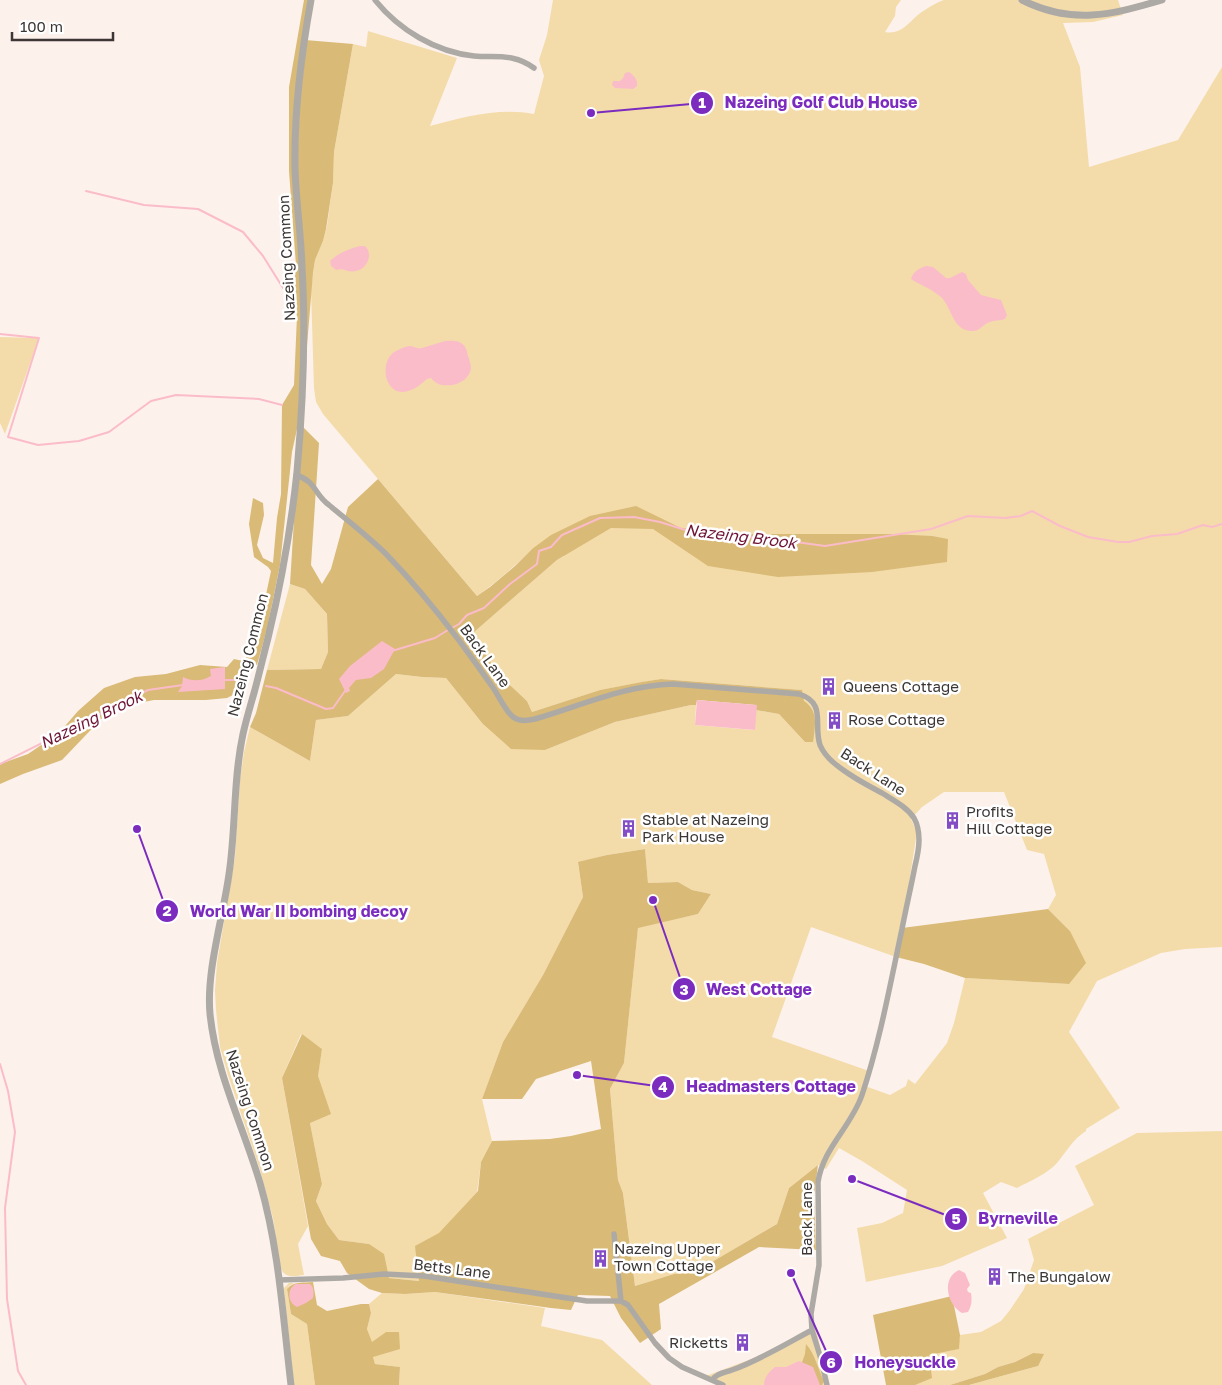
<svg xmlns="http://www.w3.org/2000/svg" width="1222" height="1385" font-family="'Golos Text',sans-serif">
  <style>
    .green { fill: #f3dcaa; fill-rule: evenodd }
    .forest { fill: #d9ba76 }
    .water { fill: #fbbcca }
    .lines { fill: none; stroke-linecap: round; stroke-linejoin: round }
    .stream { stroke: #fbbcca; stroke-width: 2 }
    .minor { stroke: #adaaa6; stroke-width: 5.5 }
    .tertiary { stroke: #adaaa6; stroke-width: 7 }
    .labels { text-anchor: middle; stroke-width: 5; stroke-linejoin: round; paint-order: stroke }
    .street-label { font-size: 15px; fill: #3c3735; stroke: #fff }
    .poi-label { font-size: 15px; fill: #3c3735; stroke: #fff; text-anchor: start }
    .water-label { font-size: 16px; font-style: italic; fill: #6e1536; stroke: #fff }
    .leader { fill: none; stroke: #7b2cbf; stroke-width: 2 }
    .callout-dot { fill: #7b2cbf; stroke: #fff; stroke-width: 2 }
    .mark-label { font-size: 15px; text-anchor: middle; font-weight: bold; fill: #fff }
    .callout-label { font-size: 16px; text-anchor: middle; font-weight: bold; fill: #7b2cbf; stroke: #fff; stroke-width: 5; stroke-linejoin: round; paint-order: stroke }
  </style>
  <rect width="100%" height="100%" fill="#fdf1eb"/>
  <path class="green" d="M 553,0 L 901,0 L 896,7 L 895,16 L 885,32 C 901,35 907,24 919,14 C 926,9 935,3 944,0 L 1118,0 L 1123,15 L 1093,22 L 1063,23 L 1080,67 L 1089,167 L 1178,140 L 1222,67 L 1222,947 L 1185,949 L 1161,953 L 1097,981 L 1069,1032 L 1120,1108 L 1086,1129 L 1086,1131 C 1072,1140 1067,1151 1057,1163 C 1047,1174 1030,1181 1017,1188 L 1001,1182 L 983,1193 L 1007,1238 L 942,1266 L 866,1282 L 857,1228 L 882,1223 L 903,1213 L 907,1190 L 862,1161 L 839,1148 L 826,1169 L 818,1165 L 789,1188 L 777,1224 L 693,1273 L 674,1274 L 635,1286 L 623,1193 L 618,1180 L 610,1089 L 624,1063 L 638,927 L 698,914 L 711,894 L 692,890 L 678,882 L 648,883 L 645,849 L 607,855 L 578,863 L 583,897 L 543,975 L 503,1042 L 482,1099 L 492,1141 L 481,1162 L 477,1192 L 439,1234 L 416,1246 L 419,1281 L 389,1278 L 369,1244 L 339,1240 L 327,1224 L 316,1201 L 322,1184 L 310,1123 L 322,1049 L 301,1034 L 282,1078 L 308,1226 L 298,1244 L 304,1275 C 293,1276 284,1279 280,1266 L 273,1218 L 260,1170 L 228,1075 L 220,1047 L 216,1010 L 215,990 L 217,963 L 235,857 L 240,780 L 244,752 L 250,727 L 310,761 L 316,720 L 348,716 L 396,674 L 422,677 L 446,678 L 482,723 L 545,750 L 615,722 L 691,705 L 696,705 L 695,725 L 754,730 L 756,710 L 779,714 L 805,742 L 813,741 L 801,690 L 661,679 L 600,690 L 532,712 L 527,701 L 498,674 L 473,633 L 557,560 L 564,556 L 532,549 C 515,566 497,582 477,596 L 323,414 L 316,402 L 314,388 L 311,289 L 315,260 L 323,241 L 327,226 L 333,183 L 334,152 L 353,44 L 366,47 L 368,31 L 457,58 L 430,126 C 463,117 500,107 534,114 L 544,76 L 539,60 L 547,35 ZM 944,792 L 1004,792 L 1027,850 L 1044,854 L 1056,895 L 1048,909 L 1070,931 L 1069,984 L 965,978 L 954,1023 L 947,1043 L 915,1084 L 908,1079 L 906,1086 L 890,1095 L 865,1086 L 869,1071 L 772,1037 L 811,927 L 896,957 L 902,928 L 917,832 L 911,819 L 922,807 Z
    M 0,337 L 39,338 L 5,434 L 0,423 Z
    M 290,584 L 305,589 L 327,614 L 328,652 L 321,669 L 267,670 Z
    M 1222,1131 L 1222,1385 L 969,1385 L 1038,1366 L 1033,1353 L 1015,1362 L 998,1367 L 985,1374 L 950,1385 L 915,1385 L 928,1355 L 958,1349 L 960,1335 L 981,1332 L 1001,1321 L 1010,1310 L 1024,1289 L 1034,1260 L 1028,1239 L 1094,1205 L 1075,1166 L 1137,1133 Z
    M 289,1283 L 294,1283 L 289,1286 L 287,1289 L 291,1314 L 307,1324 L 315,1385 L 294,1385 L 284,1290 L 284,1288 Z
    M 435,1292 L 545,1308 L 541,1326 L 602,1340 L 652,1385 L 399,1385 L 400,1367 L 375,1364 L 373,1357 L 386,1332 L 372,1343 L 367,1329 L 371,1313 L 369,1304 L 382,1293 L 405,1294 Z
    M 815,1326 L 824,1362 L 828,1385 L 723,1385 L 706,1376 L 762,1355 Z"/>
  <path class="forest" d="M 304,0 L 311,0 L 305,40 L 353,44 L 334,152 L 333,183 L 326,229 L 323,241 L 315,260 L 313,273 L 302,406 L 292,452 L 280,565 L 267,629 L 257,665 L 250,663 L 245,689 L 227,698 L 206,700 L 154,700 L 133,704 L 105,715 L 62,760 L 23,774 L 0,784 L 0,764 L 28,754 L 59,733 L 78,711 L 104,688 L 135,677 L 166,674 L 200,665 L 227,667 L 234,659 L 243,661 L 255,647 L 271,571 L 268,567 L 254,557 L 249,524 L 253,498 L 263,503 L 264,515 L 257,545 L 263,558 L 273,563 L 277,518 L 281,494 L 282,405 L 294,385 L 297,316 L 293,302 L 283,288 L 296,265 L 289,171 L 289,87 Z
    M 300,424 L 319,443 L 311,565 L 322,584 L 331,569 L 348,507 L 378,479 L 477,596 L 490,587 L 515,566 L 532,549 L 551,535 L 590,516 L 636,506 L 681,528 L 747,534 L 891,534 L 932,536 L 948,539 L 947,562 L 872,572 L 778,577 L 708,566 L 653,529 L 611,528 L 557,560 L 473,633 L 498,674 L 527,701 L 532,712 L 600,690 L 642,682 L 661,679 L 802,690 L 804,701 C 819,711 815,726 813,742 L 805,742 L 779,714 L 756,710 L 756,705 L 697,700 L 696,705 L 691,705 L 615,722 L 545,750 L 511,749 L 482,723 L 446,678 L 422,677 L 396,674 L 348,716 L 316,720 L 310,761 L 250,727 L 256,713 L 267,670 L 321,669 L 328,652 L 327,614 L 305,589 L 290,584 Z
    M 645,849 L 648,883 L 678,882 L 692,890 L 711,894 L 698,914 L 638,928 L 624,1063 L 610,1089 L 618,1180 L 623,1193 L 635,1286 L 674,1274 L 693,1273 L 777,1224 L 789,1188 L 818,1165 L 814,1195 L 816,1250 L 759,1247 L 659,1304 L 661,1329 L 640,1343 L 621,1318 L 610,1296 L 578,1295 L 571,1310 L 551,1308 L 435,1292 L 405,1294 L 382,1293 L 369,1289 L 347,1273 L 340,1261 L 321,1256 L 311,1239 L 282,1078 L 302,1034 L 322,1049 L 318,1076 L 331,1114 L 310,1123 L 322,1184 L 316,1201 L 327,1224 L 339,1240 L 369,1244 L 384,1254 L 389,1278 L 419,1281 L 415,1246 L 439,1233 L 478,1191 L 481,1162 L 492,1141 L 550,1139 L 571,1136 L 601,1129 L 591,1061 L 536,1079 L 522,1099 L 482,1099 L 503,1042 L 543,975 L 583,897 L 578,862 L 607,855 Z
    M 1048,909 L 1070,931 L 1086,963 L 1069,984 L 965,978 L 924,964 L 896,957 L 902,928 Z
    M 313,1282 L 317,1305 L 327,1311 L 361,1304 L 369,1304 L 371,1313 L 367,1329 L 372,1342 L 386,1332 L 399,1332 L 400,1349 L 373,1357 L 375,1364 L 400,1367 L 399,1385 L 315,1385 L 307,1324 L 291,1314 L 287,1289 C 293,1281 304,1283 313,1282 Z
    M 952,1296 L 960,1335 L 959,1349 L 929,1355 L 932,1378 L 915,1385 L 886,1385 L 873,1315 Z
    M 806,1344 C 815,1354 818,1369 824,1381 L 822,1385 L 802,1385 L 801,1365 L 805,1354 Z
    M 1033,1353 L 1044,1354 L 1038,1366 L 969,1385 L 950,1385 L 985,1374 L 998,1367 L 1015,1362 Z"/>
  <path class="water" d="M 629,72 C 634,76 638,79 637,86 L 633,89 L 615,88 L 612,85 L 613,81 L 620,81 L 623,78 L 625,73 Z
    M 360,246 L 365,246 C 374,254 367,269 356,271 C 348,273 343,267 336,270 L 331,266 L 330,261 C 338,253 349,249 360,246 Z
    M 926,266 L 933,267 L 946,278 L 950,278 L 962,272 L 966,274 L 968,280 L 981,295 L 1001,300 L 1007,315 L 1005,319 C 1000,321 994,320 990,322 C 983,324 980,331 973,331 C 952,331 953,309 941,297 C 932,289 920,285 911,279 C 913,272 919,268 926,266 Z
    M 445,341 C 450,341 456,340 461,343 C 466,346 467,351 468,356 C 469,359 471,364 471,368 C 470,378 460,384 452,385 C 442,386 437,385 431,378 L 427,379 C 422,383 417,388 411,390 C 385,401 377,361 396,351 C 400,349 406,346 411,346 C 415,347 418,349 422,348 C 430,346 437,343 445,341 Z
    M 382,641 L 395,649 L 384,669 L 371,678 L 356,680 L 349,688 L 350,691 L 346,693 L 339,679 L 350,666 Z
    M 225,667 L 225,689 L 178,692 L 182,686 L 183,677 C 192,682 203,681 211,676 L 210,669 Z
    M 697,700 L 757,705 L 755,730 L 695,725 Z
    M 959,1270 L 965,1273 L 970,1285 L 967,1289 L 968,1292 L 971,1293 C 972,1300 972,1305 968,1312 L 962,1313 C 947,1305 941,1278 959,1270 Z
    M 296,1284 L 310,1284 C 314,1287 314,1293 313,1298 L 306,1303 L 297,1307 C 287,1303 287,1288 296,1284 Z
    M 799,1361 L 813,1367 L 820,1385 L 764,1385 C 764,1377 769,1372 775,1367 L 786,1367 Z"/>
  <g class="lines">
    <path class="stream" d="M 86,191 L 144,205 L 198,209 L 243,232 L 263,256 L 283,288
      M 0,334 L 39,338 L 8,437 L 38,445 L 79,441 L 109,432 L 151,401 L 176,395 L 259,399 L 282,405
      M 452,628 L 459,624 L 467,615 L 484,608 L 510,584 L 537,564 L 539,551 L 551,547 L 562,535 L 600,518 L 634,517 L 660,522 L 698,534 L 774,539 L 825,546 L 931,529 L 968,516 L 1005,518 L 1021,516 L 1032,511 L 1060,526 L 1088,537 L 1118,542 L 1129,542 L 1152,536 L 1177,534 L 1203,525 L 1212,527 L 1222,524
      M 392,651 L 435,638 L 448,630
      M 225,680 L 238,680 L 245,681
      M 266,686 L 276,688 L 326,709 L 333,708 L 345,691
      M 0,764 L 148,690 L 183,685
      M 0,1064 L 8,1091 L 15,1132 L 5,1208 L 7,1299 L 18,1371 L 26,1385"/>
    <path class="minor" d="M 375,0 C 399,30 436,52 474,56 C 497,58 514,53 534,68
      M 296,475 C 316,481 314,494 329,505 C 348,521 369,537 387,555 C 412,581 436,610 458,639 C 470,655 482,672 494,689 C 499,697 504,707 510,714 C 517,722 526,721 535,719 C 580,706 626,685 673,684 L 799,694 C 827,703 813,724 820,745 C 823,752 828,758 834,763 C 848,775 865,784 882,793 C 893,800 907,807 914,818 C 918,825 919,833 919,840 C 919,849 917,858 915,866 C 911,887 906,908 902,929 C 890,985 880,1041 862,1095 C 851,1127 823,1148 818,1182 L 819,1265 L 811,1314 L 812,1330 L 821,1359 L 827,1385
      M 614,1234 L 621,1301
      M 279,1280 L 343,1278 L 384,1274 L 424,1276 L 587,1301 L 621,1301 L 628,1305 L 655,1343 L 669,1358 L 682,1367 L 723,1385
      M 712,1380 C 717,1373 724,1373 732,1370 C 760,1360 786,1344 812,1330"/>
    <path class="tertiary" d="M 1022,0 C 1072,25 1111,15 1162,0
      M 291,1385 C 283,1318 279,1248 260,1183 C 243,1126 216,1073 210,1014 C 206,971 223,918 229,874 C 236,828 233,780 243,734 C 246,720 250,707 254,693 C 259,675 263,657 268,638 C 281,584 291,528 297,472 C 303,404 306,335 302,267 C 301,234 296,201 295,168 C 294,112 301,55 311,0"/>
  </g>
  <defs>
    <symbol id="building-bare" viewBox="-9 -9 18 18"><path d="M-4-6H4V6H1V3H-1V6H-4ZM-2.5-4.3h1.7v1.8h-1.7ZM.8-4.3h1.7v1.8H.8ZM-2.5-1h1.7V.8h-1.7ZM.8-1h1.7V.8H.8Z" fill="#824dc5" stroke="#fff" stroke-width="2.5" paint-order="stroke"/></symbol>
  </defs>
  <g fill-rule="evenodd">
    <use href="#building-bare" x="816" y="674" width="25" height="25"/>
    <use href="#building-bare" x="822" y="708" width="25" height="25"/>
    <use href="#building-bare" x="940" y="808" width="25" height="25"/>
    <use href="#building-bare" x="616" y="816" width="25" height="25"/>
    <use href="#building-bare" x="588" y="1246" width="25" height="25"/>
    <use href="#building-bare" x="982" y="1264" width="25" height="25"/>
    <use href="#building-bare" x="730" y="1330" width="25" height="25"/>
  </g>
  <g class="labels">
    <g class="street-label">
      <text transform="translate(287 258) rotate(-93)" y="5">Nazeing Common</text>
      <text transform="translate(248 655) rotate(-76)" y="5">Nazeing Common</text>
      <text transform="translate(485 656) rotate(54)" y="5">Back Lane</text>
      <text transform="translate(873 772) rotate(33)" y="5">Back Lane</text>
      <text transform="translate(250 1110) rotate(72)" y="5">Nazeing Common</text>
      <text transform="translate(807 1219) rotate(-90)" y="5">Back Lane</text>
      <text transform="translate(452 1269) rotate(7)" y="5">Betts Lane</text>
    </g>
    <g class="poi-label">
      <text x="843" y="692">Queens Cottage</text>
      <text x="848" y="725">Rose Cottage</text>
      <text x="966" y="817">Profits<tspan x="966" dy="17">Hill Cottage</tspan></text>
      <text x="642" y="825">Stable at Nazeing<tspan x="642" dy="17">Park House</tspan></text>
      <text x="614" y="1254">Nazeing Upper<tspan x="614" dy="17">Town Cottage</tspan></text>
      <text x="1008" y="1282">The Bungalow</text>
      <text x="728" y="1348" text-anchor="end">Ricketts</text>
    </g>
    <g class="water-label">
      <text transform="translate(741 536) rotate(7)" y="6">Nazeing Brook</text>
      <text transform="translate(91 719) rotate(-26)" y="6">Nazeing Brook</text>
    </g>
  </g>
  <path class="leader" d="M591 113L702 103M137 829L167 911M653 900L684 989M577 1075L663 1087M852 1179L956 1219M791 1273L831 1362"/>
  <g class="callout-dot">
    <circle cx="591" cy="113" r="5"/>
    <circle cx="137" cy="829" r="5"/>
    <circle cx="653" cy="900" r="5"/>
    <circle cx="577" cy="1075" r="5"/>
    <circle cx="852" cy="1179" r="5"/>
    <circle cx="791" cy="1273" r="5"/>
    <circle cx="702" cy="103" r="12"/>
    <circle cx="167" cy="911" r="12"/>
    <circle cx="684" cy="989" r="12"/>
    <circle cx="663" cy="1087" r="12"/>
    <circle cx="956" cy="1219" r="12"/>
    <circle cx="831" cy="1362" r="12"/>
  </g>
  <g class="mark-label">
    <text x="702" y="108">1</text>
    <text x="167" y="916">2</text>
    <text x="684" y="995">3</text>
    <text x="663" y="1092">4</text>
    <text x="956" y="1224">5</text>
    <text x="831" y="1368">6</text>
  </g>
  <g class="callout-label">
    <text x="821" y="108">Nazeing Golf Club House</text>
    <text x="299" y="917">World War II bombing decoy</text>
    <text x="759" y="995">West Cottage</text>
    <text x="771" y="1092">Headmasters Cottage</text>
    <text x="1018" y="1224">Byrneville</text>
    <text x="905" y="1368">Honeysuckle</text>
  </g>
  <path d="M12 32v8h101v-8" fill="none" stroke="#3c3735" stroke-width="2.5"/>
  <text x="20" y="32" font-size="15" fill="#3c3735" stroke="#ffffff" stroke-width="4" paint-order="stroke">100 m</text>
</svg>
